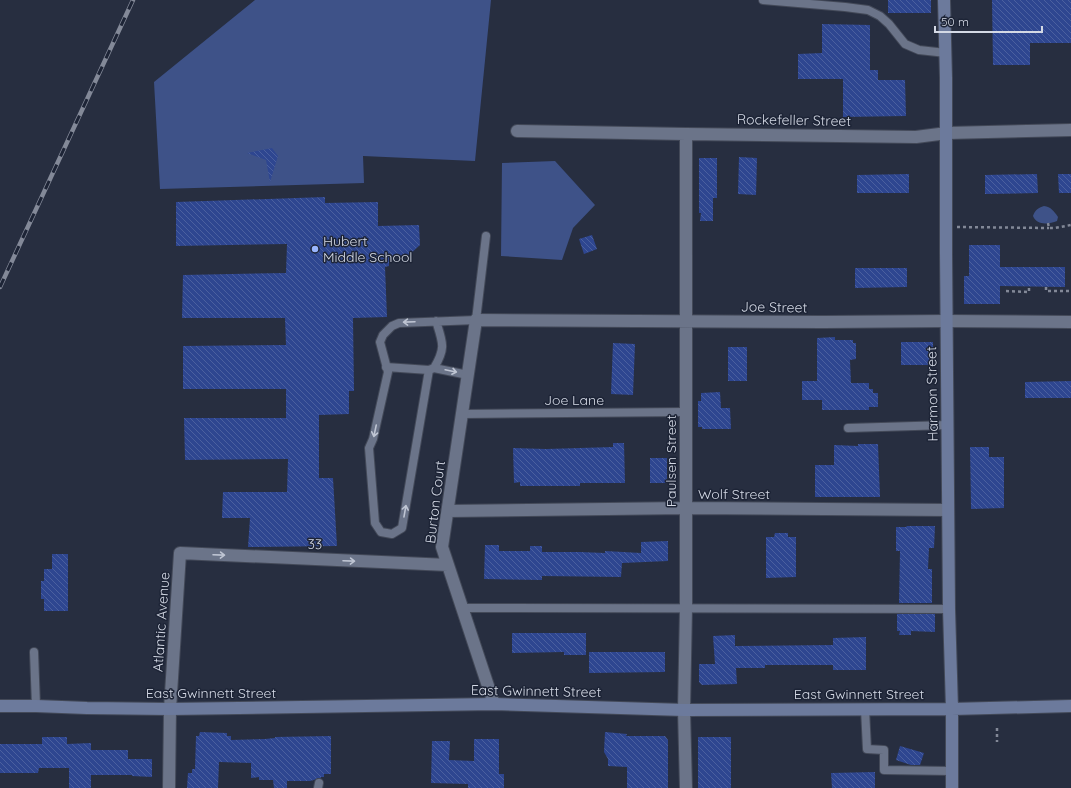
<svg xmlns="http://www.w3.org/2000/svg" width="1071" height="788" font-family="Quicksand,sans-serif">
  <style>
    .green { fill: #3e5288 }
    .building { fill: url(#building-back-hatch) }
    .lines { fill: none; stroke-linecap: round; stroke-linejoin: round }
    .service-casing { stroke: #434958; stroke-width: 10 }
    .minor-casing { stroke: #434958; stroke-width: 14 }
    .tertiary-casing { stroke: #434958; stroke-width: 14 }
    .secondary-casing { stroke: #434958; stroke-width: 14 }
    .path { stroke: #828897; stroke-width: 2.5; stroke-dasharray: 3 3; stroke-linecap: butt }
    .service { stroke: #6b7489; stroke-width: 8 }
    .minor { stroke: #6b7489; stroke-width: 12 }
    .tertiary { stroke: #6b7489; stroke-width: 12 }
    .secondary { stroke: #6c7a9c; stroke-width: 12 }
    .rail-casing { stroke: #838998; stroke-width: 4.5 }
    .rail { stroke: #1d2436; stroke-width: 3; stroke-dasharray: 9; stroke-linecap: butt }
    .oneway { stroke: #bfc5d3 }
    .poi-dot { fill: #99b5fd; stroke: #1d2436; stroke-width: 1.5 }
    .labels { text-anchor: middle; stroke-width: 3; stroke-linejoin: round; paint-order: stroke }
    .street-label { font-size: 14px; fill: #d4d9e5; stroke: #1d2436 }
    .poi-label { font-size: 14px; fill: #d4d9e5; stroke: #1d2436; text-anchor: start }
  </style>
  <defs>
    <pattern id="building-back-hatch" width="6" height="6" patternUnits="userSpaceOnUse"><rect width="6" height="6" fill="#2e4690"/><path d="M-1 5l2 2M0 0l6 6M5-1l2 2" fill="none" stroke="#4b609f"/></pattern>
  </defs>
  <rect width="100%" height="100%" fill="#272e40"/>
  <path class="green" d="M 255,0 L 491,0 L 475,161 L 363,156 L 364,183 L 160,189 L 154,82 Z
    M 555,161 L 595,205 L 573,228 L 562,260 L 501,256 L 502,163 Z
    M 1044,206 C 1051,207 1054,211 1058,217 L 1057,221 C 1049,224 1037,226 1033,216 C 1035,210 1038,208 1044,206 Z"/>
  <path class="building" d="M 888,0 L 931,0 L 931,13 L 888,13 Z
    M 992,0 L 1071,0 L 1071,43 L 1030,43 L 1030,65 L 993,65 Z
    M 822,24 L 870,25 L 870,70 L 878,70 L 878,80 L 905,80 L 906,116 L 843,117 L 843,79 L 798,79 L 798,54 L 822,53 Z
    M 272,148 L 278,156 L 270,182 L 266,160 L 247,153 Z
    M 739,157 L 757,158 L 756,195 L 738,194 Z
    M 699,158 L 717,158 L 717,198 L 713,198 L 713,221 L 700,221 L 701,213 L 699,213 Z
    M 909,174 L 909,193 L 857,193 L 857,175 Z
    M 1037,174 L 1038,193 L 985,194 L 985,175 Z
    M 1058,174 L 1071,174 L 1071,193 L 1059,193 Z
    M 325,197 L 325,203 L 378,202 L 378,226 L 419,225 L 420,245 L 408,256 L 389,257 L 389,266 L 385,267 L 387,317 L 353,318 L 354,391 L 349,391 L 349,414 L 319,415 L 319,478 L 333,478 L 337,546 L 248,547 L 250,518 L 222,518 L 223,492 L 287,492 L 288,459 L 185,460 L 184,418 L 286,418 L 286,389 L 183,389 L 183,346 L 286,345 L 285,318 L 182,318 L 183,275 L 286,273 L 287,244 L 176,246 L 176,202 Z
    M 592,235 L 597,249 L 584,254 L 579,239 Z
    M 969,245 L 1000,245 L 1000,267 L 1065,267 L 1065,287 L 1000,286 L 1000,304 L 964,304 L 964,276 L 969,276 Z
    M 855,268 L 907,268 L 907,287 L 855,288 Z
    M 835,337 L 835,340 L 853,340 L 853,343 L 856,343 L 856,359 L 850,360 L 851,383 L 869,383 L 869,389 L 873,389 L 873,393 L 878,393 L 878,407 L 869,407 L 869,410 L 822,410 L 822,400 L 802,400 L 802,381 L 817,381 L 817,338 Z
    M 901,342 L 933,342 L 933,365 L 901,365 Z
    M 613,343 L 635,344 L 633,395 L 611,394 Z
    M 728,347 L 747,347 L 747,381 L 728,381 Z
    M 1071,381 L 1071,398 L 1025,398 L 1025,382 Z
    M 720,392 L 721,408 L 730,408 L 731,429 L 702,429 L 702,427 L 698,427 L 698,401 L 701,401 L 701,393 Z
    M 613,443 L 624,443 L 625,483 L 580,483 L 580,486 L 520,486 L 520,482 L 514,483 L 513,448 L 546,449 L 613,447 Z
    M 858,444 L 878,444 L 880,497 L 815,497 L 815,465 L 834,465 L 834,445 L 858,446 Z
    M 970,447 L 989,447 L 989,457 L 1004,457 L 1004,508 L 971,509 Z
    M 650,458 L 667,458 L 667,483 L 650,483 Z
    M 907,526 L 935,526 L 934,548 L 929,548 L 928,569 L 932,569 L 932,603 L 899,603 L 900,551 L 896,551 L 896,527 L 906,527 Z
    M 775,533 L 788,533 L 788,537 L 796,537 L 796,577 L 766,578 L 766,537 L 774,537 Z
    M 668,541 L 668,561 L 622,563 L 621,577 L 542,576 L 542,580 L 484,579 L 485,545 L 499,545 L 499,551 L 530,551 L 530,546 L 542,546 L 542,552 L 580,552 L 605,553 L 605,551 L 641,553 L 641,542 Z
    M 52,554 L 68,554 L 68,611 L 44,611 L 44,599 L 41,599 L 41,581 L 44,581 L 44,569 L 52,569 Z
    M 897,614 L 935,614 L 935,632 L 911,631 L 911,635 L 899,635 L 900,631 L 897,631 Z
    M 512,633 L 586,633 L 586,655 L 564,655 L 564,652 L 512,653 Z
    M 735,635 L 735,646 L 833,645 L 833,638 L 866,637 L 866,670 L 833,670 L 833,665 L 765,665 L 765,668 L 736,668 L 737,684 L 702,685 L 699,682 L 699,664 L 715,664 L 713,636 Z
    M 589,652 L 665,652 L 665,672 L 589,673 Z
    M 200,732 L 227,733 L 227,736 L 231,736 L 231,740 L 265,739 L 275,738 L 275,737 L 331,736 L 331,774 L 324,774 L 324,777 L 321,777 L 321,778 L 318,778 L 314,780 L 310,781 L 287,781 L 287,788 L 274,788 L 273,780 L 259,780 L 259,777 L 251,778 L 251,763 L 219,762 L 218,788 L 187,788 L 188,773 L 192,773 L 192,769 L 195,769 L 196,736 L 199,736 Z
    M 605,732 L 627,734 L 626,736 L 665,736 L 668,740 L 668,788 L 627,788 L 627,767 L 608,766 L 608,759 L 604,752 Z
    M 42,737 L 67,737 L 67,744 L 91,743 L 91,750 L 128,750 L 128,759 L 152,759 L 152,777 L 132,776 L 132,775 L 91,775 L 91,788 L 69,788 L 69,768 L 39,768 L 38,773 L 0,773 L 0,744 L 42,744 Z
    M 698,737 L 731,737 L 731,788 L 698,788 Z
    M 474,739 L 499,739 L 499,774 L 504,774 L 504,788 L 468,788 L 468,784 L 431,783 L 432,741 L 450,741 L 449,760 L 474,761 Z
    M 900,746 L 924,753 L 920,765 L 911,765 L 896,760 Z
    M 875,772 L 875,788 L 832,788 L 831,773 Z"/>
  <g class="lines">
    <defs>
      <path id="service" d="M 763,0 L 845,7 L 868,10 L 880,16 L 889,24 L 905,44 L 919,50 L 946,53
        M 436,321 C 443,343 446,348 434,368 L 429,370 L 402,528 L 392,534 L 381,532 L 375,523 L 369,448 L 373,439 L 388,372 L 380,342 L 383,335 L 392,326 L 399,323 L 476,320 L 486,236
        M 386,367 L 429,370
        M 434,368 L 468,375
        M 462,414 L 686,412
        M 848,428 L 948,425
        M 463,608 L 949,609
        M 34,652 L 36,706
        M 865,709 L 867,749 L 884,750 L 884,770 L 952,771
        M 318,788 L 319,783"/>
      <path id="minor" d="M 517,131 L 686,134 L 916,137 L 947,133 L 1071,130
        M 448,511 L 686,508 L 948,510
        M 494,704 L 442,547 L 476,320 L 824,322 L 946,321 L 1071,322
        M 684,710 L 686,608 L 686,134
        M 169,788 L 170,709 L 180,553 L 448,565"/>
      <path id="tertiary" d="M 684,710 L 686,788"/>
      <path id="secondary" d="M 944,0 L 946,78 L 946,253 L 949,609 L 952,709 L 952,788
        M 0,706 L 36,706 L 87,708 L 170,709 L 494,704 L 684,710 L 952,709 L 1071,706"/>
    </defs>
    <use href="#service" class="service-casing"/>
    <use href="#minor" class="minor-casing"/>
    <use href="#tertiary" class="tertiary-casing"/>
    <use href="#secondary" class="secondary-casing"/>
    <path class="path" d="M 1048,223 L 1049,228 L 1055,228 L 1071,225
      M 957,227 L 1049,228
      M 1046,287 L 1046,291 L 1071,291
      M 1006,291 L 1029,292 L 1029,286
      M 997,728 L 997,742"/>
    <use href="#service" class="service"/>
    <use href="#minor" class="minor"/>
    <use href="#tertiary" class="tertiary"/>
    <use href="#secondary" class="secondary"/>
    <defs>
      <path id="rail" d="M 0,287 L 133,0"/>
    </defs>
    <use href="#rail" class="rail-casing"/>
    <use href="#rail" class="rail"/>
  </g>
  <defs><path id="oneway-shaft" d="M-6 0H5M1.5-3L5.5 0L1.5 3" fill="none" stroke-width="1.6" stroke-linecap="round" stroke-linejoin="round"/></defs>
  <g class="oneway">
    <use href="#oneway-shaft" transform="translate(409 322) rotate(178)"/>
    <use href="#oneway-shaft" transform="translate(451 371) rotate(12)"/>
    <use href="#oneway-shaft" transform="translate(375 431) rotate(102)"/>
    <use href="#oneway-shaft" transform="translate(405 511) rotate(-80)"/>
    <use href="#oneway-shaft" transform="translate(219 555) rotate(2)"/>
    <use href="#oneway-shaft" transform="translate(349 561) rotate(2)"/>
  </g>
  <circle class="poi-dot" cx="315" cy="249" r="4"/>
  <g class="labels">
    <g class="street-label">
      <text transform="translate(794 120) rotate(1)" y="5">Rockefeller Street</text>
      <text transform="translate(774 307) rotate(1)" y="5">Joe Street</text>
      <text transform="translate(932 394) rotate(-91)" y="5">Harmon Street</text>
      <text x="574" y="405">Joe Lane</text>
      <text transform="translate(671 461) rotate(-90)" y="5">Paulsen Street</text>
      <text x="734" y="499">Wolf Street</text>
      <text transform="translate(435 502) rotate(-83)" y="5">Burton Court</text>
      <text transform="translate(315 544) rotate(2)" y="5">33</text>
      <text transform="translate(161 622) rotate(-86)" y="5">Atlantic Avenue</text>
      <text transform="translate(536 691) rotate(1)" y="5">East Gwinnett Street</text>
      <text x="211" y="698">East Gwinnett Street</text>
      <text x="859" y="699">East Gwinnett Street</text>
    </g>
    <g class="poi-label">
      <text x="323" y="246">Hubert<tspan x="323" dy="16">Middle School</tspan></text>
    </g>
  </g>
  <path d="M935 26v6h107v-6" fill="none" stroke="#d4d9e5" stroke-width="2"/>
  <text x="941" y="26" font-size="12" fill="#d4d9e5" stroke="#1d2436" stroke-width="3" paint-order="stroke">50 m</text>
</svg>
